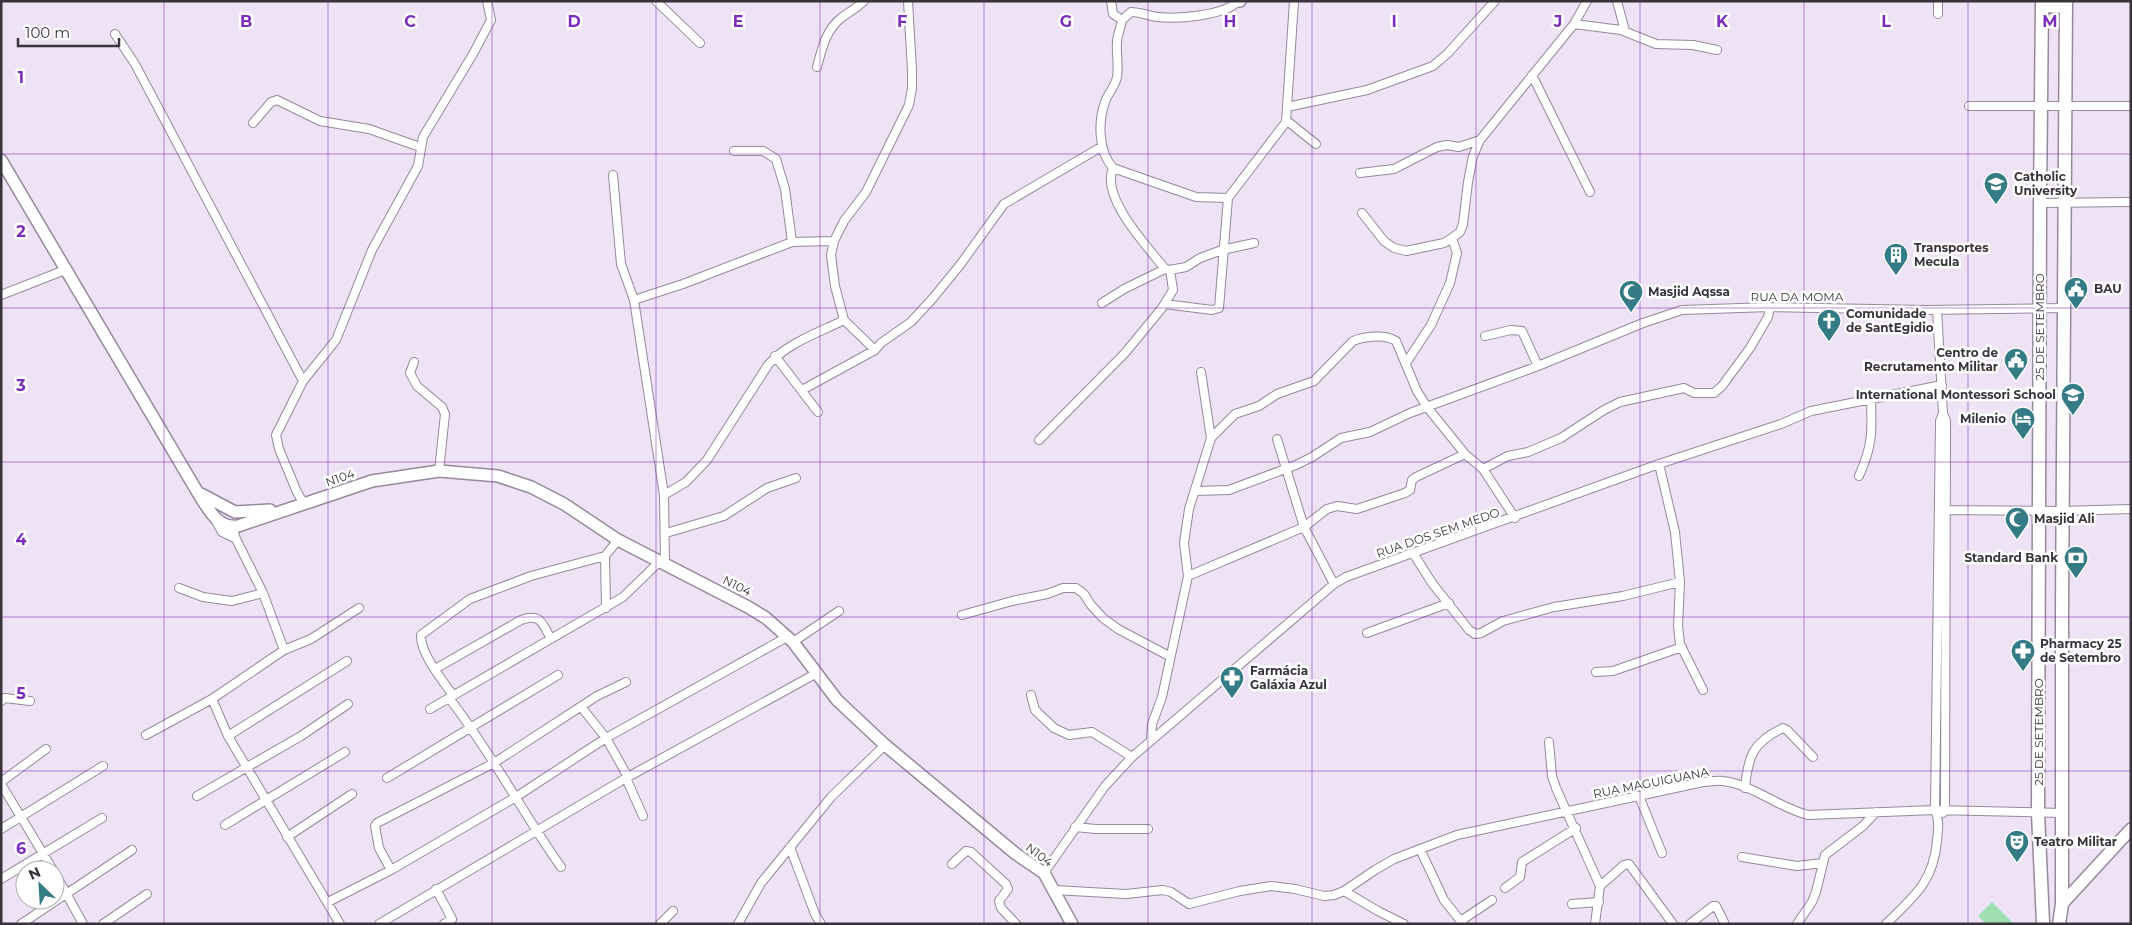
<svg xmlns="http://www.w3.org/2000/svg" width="2132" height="925" font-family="Montserrat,sans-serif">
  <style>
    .green { fill: #9edeb1 }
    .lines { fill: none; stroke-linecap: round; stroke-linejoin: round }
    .street-casing { stroke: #95899b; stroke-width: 10 }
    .secondary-casing { stroke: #95899b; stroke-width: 14 }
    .primary-casing { stroke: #95899b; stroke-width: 15 }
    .street { stroke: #fff; stroke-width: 8 }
    .secondary { stroke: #fff; stroke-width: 11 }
    .primary { stroke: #fff; stroke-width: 12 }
    .grid { fill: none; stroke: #7b2cbf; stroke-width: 1; stroke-opacity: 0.55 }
    .labels { text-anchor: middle; stroke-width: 5; stroke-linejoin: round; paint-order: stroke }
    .poi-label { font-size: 12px; font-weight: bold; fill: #39343c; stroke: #fff; text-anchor: start }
    .street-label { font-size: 12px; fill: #39343c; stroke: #fff }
    .grid-label { font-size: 16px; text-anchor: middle; font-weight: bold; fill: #7b2cbf; stroke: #fff; stroke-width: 5; stroke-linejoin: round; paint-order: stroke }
  </style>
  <rect width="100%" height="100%" fill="#eee2f5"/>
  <path class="green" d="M 1992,902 L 2014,924 L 1986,924 L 1978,916 Z"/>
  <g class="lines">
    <defs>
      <path id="street" d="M 656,1 L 700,43
        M 1111,1 L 1113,14 L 1122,20
        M 1617,1 L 1625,31
        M 1238,2 C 1221,16 1179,19 1158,17 C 1149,16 1140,12 1131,12 L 1122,20 C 1121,27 1117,36 1117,42 C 1116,53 1119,66 1117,77 C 1116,85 1108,93 1105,102 C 1098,122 1098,151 1113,168 L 1196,197 L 1228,198 L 1286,122 L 1294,1
        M 1938,14 L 1938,1
        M 1574,24 L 1621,30 L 1656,44 L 1693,45 L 1717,50
        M 115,34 L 135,64 L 303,381
        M 817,67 C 822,48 826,30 841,18 C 849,12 857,8 864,1
        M 1532,75 L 1590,192
        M 1969,106 L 2131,106
        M 1287,107 L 1367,90 L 1433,66 L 1448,53 L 1495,1
        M 1286,120 L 1316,144
        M 253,123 L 271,102 L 277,100 L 320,121 L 369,129 L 420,147
        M 734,151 L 763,151 L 776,159 L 785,189 L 792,242
        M 1113,168 C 1100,197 1147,246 1165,269 L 1170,270
        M 1360,173 L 1394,169 L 1437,147 L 1447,145 L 1459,147 L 1480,140
        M 613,175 L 621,264 L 634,300 L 683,284 L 792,242 L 834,241
        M 2040,203 L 2131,202
        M 1362,213 L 1384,241 L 1394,248 L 1406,251 L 1444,243 L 1452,238 L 1460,232 L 1463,224 L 1468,182 L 1473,156 L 1480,140 L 1574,24 L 1587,1
        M 1,295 L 65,270
        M 634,300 L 664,495 L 665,564
        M 1102,303 L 1124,289 L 1165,269
        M 1165,304 L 1212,310 L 1219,308 L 1228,198
        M 1937,310 L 1943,413 L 1946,421 L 1945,811 L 1943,813
        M 1485,336 L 1511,330 L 1522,331 L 1538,366
        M 875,350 L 844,320 L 835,286 L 831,255 L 834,241 L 844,221 L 866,192 L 909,105 L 912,88 L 912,70 L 908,1
        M 775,356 L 818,412
        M 414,362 L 410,373 L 417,386 L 442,407 L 445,414 L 439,471
        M 1406,363 L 1431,325 L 1450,283 L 1457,253 L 1452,238
        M 802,390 L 875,350 L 881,343 L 911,322 L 933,298 L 960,265 L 1004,204 L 1101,147
        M 1211,438 L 1235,414 L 1259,406 L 1277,394 L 1314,381 L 1353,341 C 1365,336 1385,334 1396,341 L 1417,391 L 1427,407 L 1465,454 L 1483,469 L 1515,518
        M 1277,439 L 1304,527 L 1334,584
        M 1039,440 L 1125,353 L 1162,308 L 1173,290 L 1170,270 L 1186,267 L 1200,258 L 1222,250 L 1254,243
        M 1659,464 L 1675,532 L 1680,582 L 1678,626 L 1680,644 L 1703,690
        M 1483,469 L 1508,456 L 1528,452 L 1561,438 L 1604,410 L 1620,402 L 1684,388 L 1694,393 L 1714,393 L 1722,386 L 1750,348 L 1768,317 L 1770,307
        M 1859,476 C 1873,444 1872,433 1871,399
        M 1195,491 L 1229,490 L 1296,465 L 1312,457 L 1341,438 L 1370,432 L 1410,413 L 1538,366 L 1643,323 L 1682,310 L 1770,307 L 1926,310 L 2064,308
        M 664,495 L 686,482 L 707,460 L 768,365 C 787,343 818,333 844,320
        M 304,504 L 297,492 L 279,449 L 276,435 L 303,381 L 336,340 L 372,250 L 418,166 L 423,137 L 473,54 L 491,20 L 487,1
        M 1943,510 L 2062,511 L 2131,509
        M 216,521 L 222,532 L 236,539
        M 232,526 L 236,539 L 263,593 L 284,650
        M 666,533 L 724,516 L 767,488 L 796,478
        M 1413,553 L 1432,583 L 1469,630 L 1475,634 L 1481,633 L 1503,621 L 1554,607 L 1623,596 L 1680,582
        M 605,556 L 606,608
        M 1188,576 L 1304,527 L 1327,509 L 1337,506 L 1357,509 L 1405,493 L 1410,490 L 1412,480 L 1416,477 L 1465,454
        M 179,588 L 203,597 L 232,601 L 263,593
        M 962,615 L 1012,601 L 1047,594 L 1063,588 L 1076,588 L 1084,594 L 1091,605 L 1103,618 L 1118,629 L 1169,656
        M 1367,633 L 1449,603
        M 793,642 L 839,611
        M 435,669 L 521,620 C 541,613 542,623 551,639
        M 1596,672 L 1613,671 L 1682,647
        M 453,695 C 442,680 420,653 421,635 L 470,599 L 531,576 L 605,556 L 618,540
        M 1031,695 L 1035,710 L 1054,728 L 1069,735 L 1092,732 L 1132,757
        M 449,698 C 491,752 522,812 561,867
        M 212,699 L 228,736 L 340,924
        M 1,701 L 5,698 L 30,701
        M 582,708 L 606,738 L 628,777
        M 430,709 L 623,597 L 660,561
        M 146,735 L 212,699 L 284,650 L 311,639 L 359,608
        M 228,736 L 347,661
        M 1151,739 L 1152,724 L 1162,697 L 1188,576 L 1184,543 L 1189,509 L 1211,438 L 1201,372
        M 1549,742 L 1552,776 L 1556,788 L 1600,886 L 1595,924
        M 387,778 L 558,675
        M 626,778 L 643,816
        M 1,782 L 46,749
        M 1,784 L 53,870
        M 1745,788 C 1748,756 1753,742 1783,728 L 1787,730 L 1813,757
        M 197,796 L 301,736 L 348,704
        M 1639,796 L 1662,853
        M 225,825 L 345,752
        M 1075,827 L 1096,829 L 1148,829
        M 1,829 L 103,766
        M 287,837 L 352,794
        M 790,847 L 815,914 L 821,924
        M 1420,849 L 1444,900 L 1463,924
        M 1742,857 L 1797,866 L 1823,863
        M 952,864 L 966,851 L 971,852 L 1006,884 L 1008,889 L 999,901 L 1001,908 L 1016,924
        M 391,870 L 379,848 L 375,826 L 377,823 L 494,763 L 597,696 L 626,682
        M 55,873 L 83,924
        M 1044,873 L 1105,786 L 1132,757 L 1334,584 L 1346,577 L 1659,464 L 1781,424 L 1811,411 L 1942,385
        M 1,879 L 102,818
        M 1600,886 L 1624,865 L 1629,864 L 1673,924
        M 1505,888 L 1520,877 L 1522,862 L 1576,828
        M 436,889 L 452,919 L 444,924
        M 1054,890 L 1126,894 L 1163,890 L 1171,892 L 1189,904 L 1240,891 L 1271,886 L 1295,889 L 1324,896 L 1334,895 L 1344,891 L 1375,870 L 1394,859 L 1457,835 L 1703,782 C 1710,782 1717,780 1723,781 C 1754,785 1779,808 1808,815 L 1935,810 L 2062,813
        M 1344,891 L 1378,911 L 1404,924
        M 328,902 L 391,870 L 516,797 L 606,738 L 787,637
        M 1572,904 L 1599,902
        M 1462,920 L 1492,900
        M 21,924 L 132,850
        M 103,924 L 147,894
        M 379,924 L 626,778 L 817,673
        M 660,924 L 673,911
        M 738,924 L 761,883 L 832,796 L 885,745
        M 1690,924 L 1713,906 L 1716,906 L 1724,922
        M 1797,924 L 1812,902 L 1816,892 L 1825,855 L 1863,826 L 1876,812
        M 1886,924 C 1914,896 1933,883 1937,841 C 1938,830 1940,820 1935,810 L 1940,421 L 1943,413"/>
      <path id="secondary" d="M 1237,1 L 1240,1
        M 1,160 L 198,493 C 208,508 217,529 238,526 L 372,481 L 439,471 L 498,476 L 531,487 L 564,504 L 618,540 L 748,607 L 766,618 L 793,642 L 837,700 L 885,745 L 1016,854 L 1044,873 L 1072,924
        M 201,494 L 235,512 L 270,510
        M 2062,904 L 2131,829"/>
      <path id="primary" d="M 2042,1 L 2040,203 L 2038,813 L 2043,923
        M 2043,6 L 2066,7
        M 2059,924 L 2062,904 L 2062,611 L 2066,1"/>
    </defs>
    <use href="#street" class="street-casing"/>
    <use href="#secondary" class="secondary-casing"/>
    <use href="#primary" class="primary-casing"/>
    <use href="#street" class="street"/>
    <use href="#secondary" class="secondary"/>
    <use href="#primary" class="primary"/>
  </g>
  <path class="grid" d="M 164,1 L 164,924M 328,1 L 328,924M 492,1 L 492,924M 656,1 L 656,924M 820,1 L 820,924M 984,1 L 984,924M 1148,1 L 1148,924M 1312,1 L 1312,924M 1476,1 L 1476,924M 1640,1 L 1640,924M 1804,1 L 1804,924M 1968,1 L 1968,924M 1,154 L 2131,154M 1,308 L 2131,308M 1,462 L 2131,462M 1,617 L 2131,617M 1,771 L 2131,771"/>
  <defs>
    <symbol id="university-pin" viewBox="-11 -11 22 30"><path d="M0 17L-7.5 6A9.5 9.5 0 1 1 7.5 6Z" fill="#347b85" stroke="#fff"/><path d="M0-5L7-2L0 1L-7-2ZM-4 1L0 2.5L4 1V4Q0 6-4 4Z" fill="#fff"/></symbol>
    <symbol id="building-pin" viewBox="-11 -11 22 30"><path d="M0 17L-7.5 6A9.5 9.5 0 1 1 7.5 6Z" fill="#347b85" stroke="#fff"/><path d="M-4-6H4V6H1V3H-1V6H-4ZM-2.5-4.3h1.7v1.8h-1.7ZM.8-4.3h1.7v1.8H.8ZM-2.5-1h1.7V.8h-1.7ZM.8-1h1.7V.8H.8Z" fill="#fff"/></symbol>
    <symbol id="civic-pin" viewBox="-11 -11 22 30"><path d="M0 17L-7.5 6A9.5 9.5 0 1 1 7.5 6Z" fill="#347b85" stroke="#fff"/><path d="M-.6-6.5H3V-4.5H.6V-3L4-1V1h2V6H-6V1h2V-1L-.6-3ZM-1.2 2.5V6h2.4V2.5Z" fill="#fff"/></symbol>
    <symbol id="mosque-pin" viewBox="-11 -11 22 30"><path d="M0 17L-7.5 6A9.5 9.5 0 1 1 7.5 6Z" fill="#347b85" stroke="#fff"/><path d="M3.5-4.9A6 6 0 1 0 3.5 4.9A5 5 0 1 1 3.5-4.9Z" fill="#fff"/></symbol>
    <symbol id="church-pin" viewBox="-11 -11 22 30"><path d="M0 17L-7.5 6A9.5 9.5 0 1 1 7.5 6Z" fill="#347b85" stroke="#fff"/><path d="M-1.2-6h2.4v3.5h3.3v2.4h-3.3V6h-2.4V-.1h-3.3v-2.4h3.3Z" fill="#fff"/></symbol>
    <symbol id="school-pin" viewBox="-11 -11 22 30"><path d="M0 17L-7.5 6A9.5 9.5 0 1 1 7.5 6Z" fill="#347b85" stroke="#fff"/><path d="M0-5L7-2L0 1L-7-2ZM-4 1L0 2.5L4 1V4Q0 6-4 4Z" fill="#fff"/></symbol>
    <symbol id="hotel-pin" viewBox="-11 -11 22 30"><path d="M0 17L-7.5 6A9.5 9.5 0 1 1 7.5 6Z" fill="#347b85" stroke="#fff"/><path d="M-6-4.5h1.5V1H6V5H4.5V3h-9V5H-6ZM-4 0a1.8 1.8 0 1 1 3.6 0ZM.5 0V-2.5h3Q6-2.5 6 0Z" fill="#fff"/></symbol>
    <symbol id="bank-pin" viewBox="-11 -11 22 30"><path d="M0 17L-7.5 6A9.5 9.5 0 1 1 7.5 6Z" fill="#347b85" stroke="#fff"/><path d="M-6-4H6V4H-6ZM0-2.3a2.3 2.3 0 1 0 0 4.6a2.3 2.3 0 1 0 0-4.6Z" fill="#fff"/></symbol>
    <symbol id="pharmacy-pin" viewBox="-11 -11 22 30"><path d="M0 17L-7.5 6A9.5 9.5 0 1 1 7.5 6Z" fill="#347b85" stroke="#fff"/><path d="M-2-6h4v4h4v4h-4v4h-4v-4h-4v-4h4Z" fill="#fff"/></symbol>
    <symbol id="theatre-pin" viewBox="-11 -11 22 30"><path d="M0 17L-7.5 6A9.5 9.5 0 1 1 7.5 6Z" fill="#347b85" stroke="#fff"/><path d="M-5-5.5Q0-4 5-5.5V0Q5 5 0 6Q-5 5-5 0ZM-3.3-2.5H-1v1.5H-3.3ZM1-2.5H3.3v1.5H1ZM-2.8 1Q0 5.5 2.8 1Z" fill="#fff"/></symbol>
  </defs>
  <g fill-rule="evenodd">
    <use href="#university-pin" x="1982" y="170" width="28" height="38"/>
    <use href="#building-pin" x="1882" y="241" width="28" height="38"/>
    <use href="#civic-pin" x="2062" y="275" width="28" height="38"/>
    <use href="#mosque-pin" x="1617" y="278" width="28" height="38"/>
    <use href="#church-pin" x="1815" y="307" width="28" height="38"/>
    <use href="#civic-pin" x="2002" y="346" width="28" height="38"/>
    <use href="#school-pin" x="2059" y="381" width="28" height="38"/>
    <use href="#hotel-pin" x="2009" y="405" width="28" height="38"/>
    <use href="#mosque-pin" x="2003" y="505" width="28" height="38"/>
    <use href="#bank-pin" x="2062" y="544" width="28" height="38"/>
    <use href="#pharmacy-pin" x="2009" y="637" width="28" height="38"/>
    <use href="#pharmacy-pin" x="1218" y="664" width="28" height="38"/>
    <use href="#theatre-pin" x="2003" y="828" width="28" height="38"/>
  </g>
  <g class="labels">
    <g class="poi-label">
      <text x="2014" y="181">Catholic<tspan x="2014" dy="14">University</tspan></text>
      <text x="1914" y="252">Transportes<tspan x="1914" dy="14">Mecula</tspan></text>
      <text x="2094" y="293">BAU</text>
      <text x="1648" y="296">Masjid Aqssa</text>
      <text x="1846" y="318">Comunidade<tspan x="1846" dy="14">de SantEgidio</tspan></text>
      <text x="1998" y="357" text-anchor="end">Centro de<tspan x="1998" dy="14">Recrutamento Militar</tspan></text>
      <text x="2056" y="399" text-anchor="end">International Montessori School</text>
      <text x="2006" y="423" text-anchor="end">Milenio</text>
      <text x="2034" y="523">Masjid Ali</text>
      <text x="2058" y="562" text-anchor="end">Standard Bank</text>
      <text x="2040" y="648">Pharmacy 25<tspan x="2040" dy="14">de Setembro</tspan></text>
      <text x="1250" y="675">Farmácia<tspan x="1250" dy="14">Galáxia Azul</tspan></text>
      <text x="2034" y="846">Teatro Militar</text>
    </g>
    <g class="street-label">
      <text x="1797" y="301">RUA DA MOMA</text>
      <text transform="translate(2040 327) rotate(-90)" y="4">25 DE SETEMBRO</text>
      <text transform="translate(340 478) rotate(-19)" y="4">N104</text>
      <text transform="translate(1438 533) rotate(-19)" y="4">RUA DOS SEM MEDO</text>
      <text transform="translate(737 586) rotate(27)" y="4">N104</text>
      <text transform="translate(2039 732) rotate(-90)" y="4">25 DE SETEMBRO</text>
      <text transform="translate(1651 783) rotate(-11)" y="4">RUA MAGUIGUANA</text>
      <text transform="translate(1039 855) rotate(37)" y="4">N104</text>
    </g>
  </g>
  <g class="grid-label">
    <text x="246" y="27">B</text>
    <text x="410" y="27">C</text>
    <text x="574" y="27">D</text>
    <text x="738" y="27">E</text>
    <text x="902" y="27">F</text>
    <text x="1066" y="27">G</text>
    <text x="1230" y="27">H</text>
    <text x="1394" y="27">I</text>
    <text x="1558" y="27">J</text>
    <text x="1722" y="27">K</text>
    <text x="1886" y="27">L</text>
    <text x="2050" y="27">M</text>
    <text x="21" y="83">1</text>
    <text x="21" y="237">2</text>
    <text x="21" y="391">3</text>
    <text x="21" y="545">4</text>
    <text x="21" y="699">5</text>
    <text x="21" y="854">6</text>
  </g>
  <rect width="2132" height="925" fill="none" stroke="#39343c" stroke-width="5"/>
  <g transform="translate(40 885) rotate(335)"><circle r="24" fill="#ffffff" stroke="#b0aeb1"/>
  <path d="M0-4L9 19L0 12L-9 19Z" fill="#347b85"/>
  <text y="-8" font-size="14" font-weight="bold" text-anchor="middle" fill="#39343c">N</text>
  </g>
  <path d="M18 38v8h101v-8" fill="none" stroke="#39343c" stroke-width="2.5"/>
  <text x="25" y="38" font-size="15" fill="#39343c" stroke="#ffffff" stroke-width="4" paint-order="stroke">100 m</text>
</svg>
